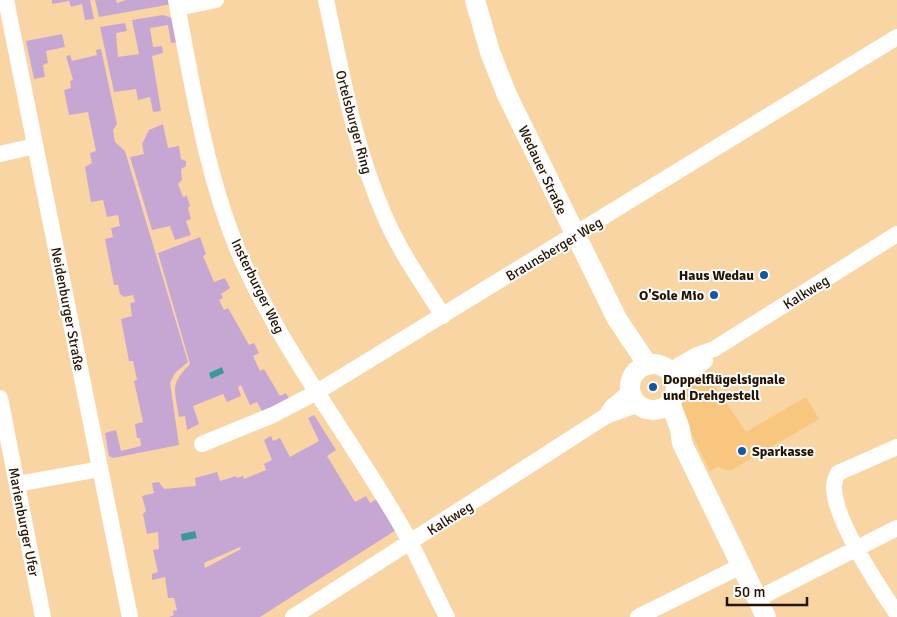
<svg xmlns="http://www.w3.org/2000/svg" width="897" height="617" font-family="Signika,sans-serif">
  <style>
    .built { fill: #f8c67e }
    .green { fill: #c6a7d3; fill-rule: evenodd }
    .water { fill: #399a9b }
    .lines { fill: none; stroke-linecap: round; stroke-linejoin: round }
    .minor { stroke: #fff; stroke-width: 16 }
    .major { stroke: #fff; stroke-width: 20 }
    .poi-dot { fill: #1256a6; stroke: #fdfdfd; stroke-width: 2 }
    .labels { text-anchor: middle; stroke-width: 4; stroke-linejoin: round; paint-order: stroke }
    .street-label { font-size: 14px; fill: #231300; stroke: #fdfdfd }
    .poi-label { font-size: 14px; font-weight: bold; fill: #231300; stroke: #fdfdfd; text-anchor: end }
  </style>
  <rect width="100%" height="100%" fill="#f9d5a3"/>
  <path class="built" d="M 707,374 L 746,432 L 806,397 L 819,419 L 730,471 L 718,467 L 710,471 L 680,410 L 679,402 L 681,392 Z"/>
  <path class="green" d="M 52,0 L 90,0 L 94,19 L 85,20 L 82,4 L 71,7 L 69,1 L 52,4 Z
    M 95,0 L 116,0 L 117,3 L 126,0 L 171,0 L 172,4 L 99,17 Z
    M 163,15 L 172,18 L 178,42 L 171,43 L 168,25 L 150,28 L 153,47 L 162,46 L 163,53 L 152,56 L 161,111 L 153,112 L 150,97 L 138,100 L 136,89 L 114,92 L 100,27 L 125,23 L 127,31 L 116,33 L 118,57 L 139,54 L 132,20 Z
    M 62,34 L 65,47 L 46,51 L 48,63 L 43,65 L 45,77 L 34,79 L 26,41 Z
    M 101,49 L 117,124 L 113,130 L 115,142 L 125,151 L 188,362 L 175,373 L 170,383 L 179,445 L 113,458 L 109,456 L 105,433 L 116,430 L 121,451 L 141,446 L 140,438 L 137,438 L 135,424 L 143,422 L 134,381 L 137,380 L 133,361 L 129,361 L 121,319 L 132,316 L 130,303 L 135,302 L 133,295 L 124,297 L 120,294 L 118,285 L 114,285 L 105,239 L 113,237 L 111,228 L 120,226 L 118,215 L 107,217 L 103,200 L 91,202 L 85,167 L 92,163 L 90,153 L 96,151 L 88,112 L 69,115 L 64,90 L 71,88 L 70,81 L 73,80 L 66,56 L 70,55 L 72,61 L 97,55 L 96,50 Z
    M 163,124 L 168,148 L 179,146 L 181,159 L 186,161 L 186,166 L 181,169 L 182,180 L 178,184 L 183,197 L 187,196 L 190,206 L 188,208 L 191,219 L 186,221 L 191,235 L 175,240 L 170,226 L 152,230 L 130,157 L 144,154 L 142,144 L 149,130 Z
    M 200,237 L 206,254 L 203,256 L 214,282 L 225,278 L 230,288 L 221,294 L 223,298 L 219,300 L 224,310 L 228,308 L 249,345 L 254,343 L 259,353 L 253,356 L 260,371 L 264,369 L 280,396 L 286,393 L 290,400 L 263,413 L 257,402 L 250,405 L 241,385 L 238,387 L 241,396 L 227,402 L 223,394 L 193,406 L 199,424 L 187,430 L 185,416 L 179,417 C 175,390 169,385 190,364 L 158,253 Z
    M 314,415 L 336,450 L 327,456 L 355,502 L 366,496 L 370,503 L 377,499 L 396,530 L 260,617 L 169,617 L 174,615 L 173,611 L 177,610 L 174,598 L 168,598 L 165,577 L 152,580 L 152,574 L 158,572 L 153,550 L 159,549 L 158,532 L 147,534 L 143,514 L 146,511 L 142,496 L 154,493 L 152,483 L 159,482 L 164,489 L 196,486 L 195,478 L 217,472 L 220,481 L 236,476 L 237,478 L 243,476 L 244,479 L 266,470 L 264,464 L 272,460 L 264,440 L 271,436 L 273,441 L 280,438 L 290,457 L 319,441 L 308,418 ZM 240,547 L 241,549 L 205,568 L 204,563 Z"/>
  <path class="water" d="M 222,367 L 224,373 L 211,379 L 209,373 Z
    M 195,531 L 197,538 L 182,541 L 181,534 Z"/>
  <g class="lines">
    <path class="minor" d="M 6,0 L 130,617
      M 176,0 C 193,87 206,178 242,260 C 285,355 351,438 403,529 C 419,558 432,588 447,617
      M 326,0 C 342,74 354,147 385,217 C 400,252 423,284 443,316
      M 178,8 L 216,0
      M 0,154 L 35,146
      M 669,371 L 697,355 L 714,349 L 897,234
      M 675,382 L 705,361
      M 0,398 L 43,617
      M 606,416 L 612,407 L 630,392
      M 202,444 L 273,415 L 317,392 L 897,37
      M 897,447 L 838,473 C 836,477 834,482 834,487 C 834,520 878,586 897,614
      M 17,484 L 100,469
      M 757,599 L 897,528
      M 293,617 L 606,416 L 637,405
      M 638,617 L 741,566"/>
    <path class="major" d="M 475,0 L 490,52 L 507,95 L 617,319 L 648,365
      M630 387a23 23 0 1 1 46 0a23 23 0 1 1-46 0Z
      M 670,402 L 680,429 L 682,443 L 766,617"/>
  </g>
  <g class="poi-dot">
    <circle cx="764" cy="275" r="5"/>
    <circle cx="714" cy="295" r="5"/>
    <circle cx="653" cy="387" r="5"/>
    <circle cx="742" cy="451" r="5"/>
  </g>
  <g class="labels">
    <g class="street-label">
      <text transform="translate(354 122) rotate(75)" y="5">Ortelsburger Ring</text>
      <text transform="translate(543 170) rotate(65)" y="5">Wedauer Straße</text>
      <text transform="translate(554 249) rotate(-31)" y="5">Braunsberger Weg</text>
      <text transform="translate(258 286) rotate(64)" y="5">Insterburger Weg</text>
      <text transform="translate(806 292) rotate(-32)" y="5">Kalkweg</text>
      <text transform="translate(68 309) rotate(79)" y="5">Neidenburger Straße</text>
      <text transform="translate(450 518) rotate(-32)" y="5">Kalkweg</text>
      <text transform="translate(24 522) rotate(79)" y="5">Marienburger Ufer</text>
    </g>
    <g class="poi-label">
      <text x="754" y="280">Haus Wedau</text>
      <text x="704" y="300">O'Sole Mio</text>
      <text x="663" y="384" text-anchor="start">Doppelflügelsignale<tspan x="663" dy="16">und Drehgestell</tspan></text>
      <text x="752" y="456" text-anchor="start">Sparkasse</text>
    </g>
  </g>
  <path d="M727 597v8h80v-8" fill="none" stroke="#231300" stroke-width="2.5"/>
  <text x="734" y="597" font-size="15" fill="#231300" stroke="#fdfdfd" stroke-width="4" paint-order="stroke">50 m</text>
</svg>
